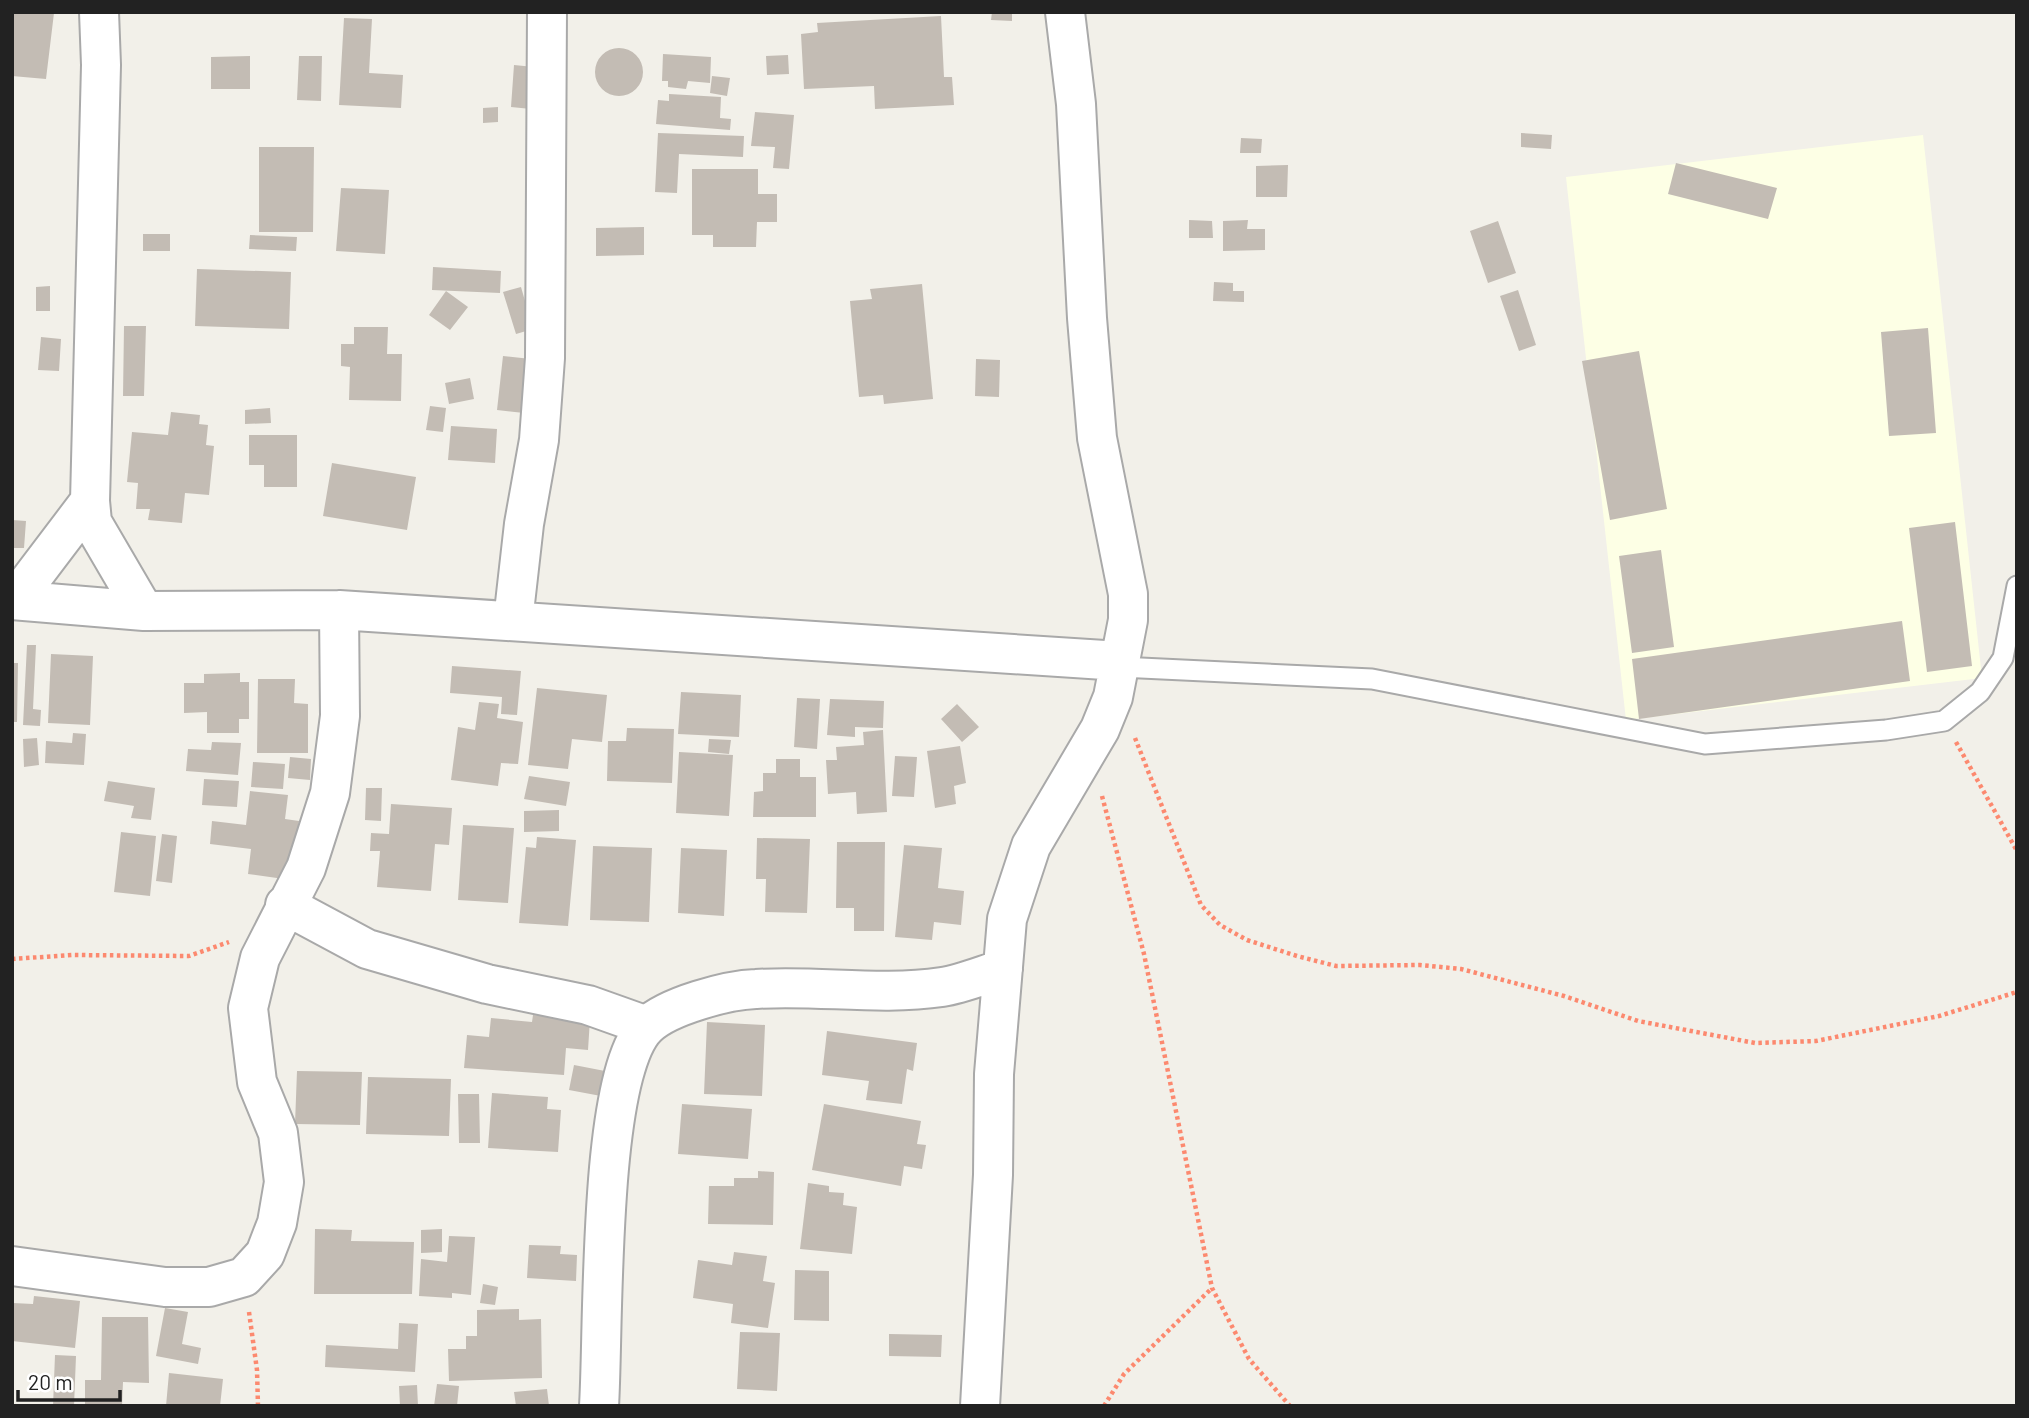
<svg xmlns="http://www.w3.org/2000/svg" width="2029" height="1418" font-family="Barlow,sans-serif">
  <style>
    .education { fill: #fdffe5 }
    .building { fill: #c3bcb4 }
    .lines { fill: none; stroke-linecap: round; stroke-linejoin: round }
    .lane-casing { stroke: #a9a9a9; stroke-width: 23 }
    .street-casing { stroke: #a9a9a9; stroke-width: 42 }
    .path { stroke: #fc896f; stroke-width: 4.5; stroke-dasharray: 3.5 3.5; stroke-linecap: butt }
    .lane { stroke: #fff; stroke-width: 19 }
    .street { stroke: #fff; stroke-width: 38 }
  </style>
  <rect width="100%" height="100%" fill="#f2f0e9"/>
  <path class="education" d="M 1923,135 L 1982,678 L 1626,720 L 1566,177 Z"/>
  <path class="building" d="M 12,12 L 54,13 L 46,79 L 12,76 Z
    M 992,12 L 1012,12 L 1012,21 L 991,20 Z
    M 941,16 L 944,77 L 952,77 L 954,105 L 875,109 L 874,86 L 804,89 L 801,34 L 818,32 L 817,23 Z
    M 344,18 L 372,19 L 369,73 L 403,75 L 401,108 L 339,105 Z
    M595 72a24 24 0 1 1 48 0a24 24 0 1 1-48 0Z
    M 663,54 L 711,57 L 710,83 L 688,81 L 686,89 L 668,87 L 668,81 L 662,81 Z
    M 788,55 L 789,74 L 767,75 L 766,56 Z
    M 250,56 L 250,89 L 211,89 L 211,57 Z
    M 299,56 L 322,56 L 321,101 L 297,100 Z
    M 514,65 L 534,67 L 531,109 L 511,107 Z
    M 712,76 L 730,78 L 727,96 L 710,93 Z
    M 669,94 L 721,97 L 720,118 L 731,119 L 730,130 L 656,124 L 658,100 L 669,101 Z
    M 498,107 L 498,122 L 483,123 L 483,108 Z
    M 755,112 L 794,115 L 789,169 L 773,168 L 775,147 L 751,146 Z
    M 658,133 L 744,136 L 743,157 L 679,154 L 677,193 L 655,192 Z
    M 1521,133 L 1552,135 L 1551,149 L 1521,147 Z
    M 1241,138 L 1262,139 L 1261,153 L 1240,153 Z
    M 259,147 L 314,147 L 313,232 L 259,232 Z
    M 1676,163 L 1777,188 L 1768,219 L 1668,194 Z
    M 1288,165 L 1287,197 L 1256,197 L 1256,166 Z
    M 692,169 L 758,169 L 758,194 L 777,194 L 777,222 L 757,222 L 756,247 L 713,247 L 713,235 L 692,235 Z
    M 341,188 L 389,190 L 385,254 L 336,251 Z
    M 1189,220 L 1212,221 L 1213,238 L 1189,238 Z
    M 1248,220 L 1247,229 L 1265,229 L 1265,250 L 1223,251 L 1223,221 Z
    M 1498,221 L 1516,273 L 1488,283 L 1470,231 Z
    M 644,227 L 644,255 L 596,256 L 596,228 Z
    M 143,234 L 170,234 L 170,251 L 143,251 Z
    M 250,235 L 297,237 L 296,251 L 249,249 Z
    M 433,267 L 501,271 L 500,293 L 432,290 Z
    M 197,269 L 291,272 L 289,329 L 195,326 Z
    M 1214,282 L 1233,283 L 1233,291 L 1244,291 L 1244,302 L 1213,301 Z
    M 922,284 L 933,399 L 884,404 L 883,395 L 859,397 L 850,301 L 872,299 L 870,289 Z
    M 50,286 L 50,311 L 36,311 L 36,287 Z
    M 521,287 L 533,329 L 516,334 L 503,292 Z
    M 1518,290 L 1536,345 L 1519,351 L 1500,296 Z
    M 446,291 L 468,307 L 450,330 L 429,315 Z
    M 124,326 L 146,326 L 144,396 L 123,396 Z
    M 354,327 L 388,327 L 387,354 L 402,354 L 401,401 L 349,400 L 350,367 L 341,366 L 341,344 L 354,344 Z
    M 1928,328 L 1936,433 L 1889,436 L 1881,332 Z
    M 41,337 L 61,339 L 59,371 L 38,370 Z
    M 1639,351 L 1667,509 L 1610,520 L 1582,361 Z
    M 503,356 L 531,359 L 524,413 L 497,410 Z
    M 976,359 L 1000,360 L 999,397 L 975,396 Z
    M 470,378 L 474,399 L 449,404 L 445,383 Z
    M 430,406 L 446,408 L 443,432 L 426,430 Z
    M 270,408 L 271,423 L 245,424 L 245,410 Z
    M 171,412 L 200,415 L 199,424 L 208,425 L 206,445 L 214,446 L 209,495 L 185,493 L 182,523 L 148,520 L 150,509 L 136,509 L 138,483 L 127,482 L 132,432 L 168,435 Z
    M 451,426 L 497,429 L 495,463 L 448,460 Z
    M 249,435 L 297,435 L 297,487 L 264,487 L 264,465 L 249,465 Z
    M 332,463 L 416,477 L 407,530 L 323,516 Z
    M 12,520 L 26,521 L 24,548 L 12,548 Z
    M 1955,522 L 1972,666 L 1927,672 L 1909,528 Z
    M 1661,550 L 1674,647 L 1632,653 L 1619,556 Z
    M 1902,621 L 1910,681 L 1639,719 L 1632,659 Z
    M 27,645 L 36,645 L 33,709 L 41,710 L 40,726 L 23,725 Z
    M 51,654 L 93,656 L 90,725 L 48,723 Z
    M 12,663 L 18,663 L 17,722 L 12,722 Z
    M 452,666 L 521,671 L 517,715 L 501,714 L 502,697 L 450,693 Z
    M 240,673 L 240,682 L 249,682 L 249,719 L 239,719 L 239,733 L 207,733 L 207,712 L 184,713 L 184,683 L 204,683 L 204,674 Z
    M 258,679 L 295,679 L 294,703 L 308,704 L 308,753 L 257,753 Z
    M 537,688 L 607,695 L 602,742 L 572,739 L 568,769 L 528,765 Z
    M 681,692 L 741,695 L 739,737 L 678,734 Z
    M 797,698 L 820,699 L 817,749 L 794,747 Z
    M 830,699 L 884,701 L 883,728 L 855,727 L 855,737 L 827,735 Z
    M 479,702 L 499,704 L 497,718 L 523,722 L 518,764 L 501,763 L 498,786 L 451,780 L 458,727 L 475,730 Z
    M 957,704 L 979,727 L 962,742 L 941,719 Z
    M 627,728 L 674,729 L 672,783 L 607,781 L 608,741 L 626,741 Z
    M 883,730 L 887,812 L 857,814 L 856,792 L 828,794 L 826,760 L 837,760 L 836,747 L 864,745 L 863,732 Z
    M 73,733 L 86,734 L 84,765 L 45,763 L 46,741 L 72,743 Z
    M 37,738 L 39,765 L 24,767 L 23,739 Z
    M 709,739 L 731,740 L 729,754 L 708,752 Z
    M 212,742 L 241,743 L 238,775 L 186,771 L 188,749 L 211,750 Z
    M 960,746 L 966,783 L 954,786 L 956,804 L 935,808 L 927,751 Z
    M 679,752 L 733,755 L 729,816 L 676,813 Z
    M 895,756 L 917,757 L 914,797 L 892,796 Z
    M 290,757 L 311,759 L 310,780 L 288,778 Z
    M 776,759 L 800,759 L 800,777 L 816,777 L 816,817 L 753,817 L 754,792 L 763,791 L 763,773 L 776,773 Z
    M 253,762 L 285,764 L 283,789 L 251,787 Z
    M 529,776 L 570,782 L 566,806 L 524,799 Z
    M 204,779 L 239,781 L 237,807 L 202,805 Z
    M 108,781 L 155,788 L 151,820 L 131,818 L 134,806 L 104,801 Z
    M 366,788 L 382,788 L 381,821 L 365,820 Z
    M 250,791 L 288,795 L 285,819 L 299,821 L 291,880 L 248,874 L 251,849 L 210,844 L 212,821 L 246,825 Z
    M 391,804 L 452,808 L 449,845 L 435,844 L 431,891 L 377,887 L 380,851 L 370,851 L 371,833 L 389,834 Z
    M 559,810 L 559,831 L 524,832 L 524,811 Z
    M 463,825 L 514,828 L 508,903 L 458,900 Z
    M 121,832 L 156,836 L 150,896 L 114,892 Z
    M 162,834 L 177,836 L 172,883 L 156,881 Z
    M 537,837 L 576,840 L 568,926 L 519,923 L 526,847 L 536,848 Z
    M 757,838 L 810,839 L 807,913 L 765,912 L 766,879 L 756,879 Z
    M 837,842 L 885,842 L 884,931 L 854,931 L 854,908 L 836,908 Z
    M 904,845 L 942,848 L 938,888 L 964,891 L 961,925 L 934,922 L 932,940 L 895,937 Z
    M 593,846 L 652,848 L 649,922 L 590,920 Z
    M 681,848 L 727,850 L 724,916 L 678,913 Z
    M 533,1015 L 590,1019 L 588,1050 L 566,1048 L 564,1075 L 464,1068 L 467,1035 L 489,1037 L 491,1018 L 532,1022 Z
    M 707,1022 L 765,1025 L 762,1096 L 704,1094 Z
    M 827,1031 L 917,1043 L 913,1071 L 907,1069 L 902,1104 L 866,1100 L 869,1081 L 822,1075 Z
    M 574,1065 L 605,1071 L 601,1096 L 569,1090 Z
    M 297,1071 L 362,1072 L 360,1125 L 295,1124 Z
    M 368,1077 L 451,1079 L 449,1136 L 366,1134 Z
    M 492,1093 L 548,1097 L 547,1109 L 561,1110 L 558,1152 L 488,1148 Z
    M 458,1094 L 479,1094 L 480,1143 L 459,1143 Z
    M 682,1104 L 752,1109 L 748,1159 L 678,1154 Z
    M 824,1104 L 921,1121 L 917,1144 L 926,1145 L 922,1169 L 904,1166 L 901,1186 L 812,1170 Z
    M 758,1171 L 774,1172 L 773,1225 L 708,1224 L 709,1186 L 734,1186 L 734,1178 L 758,1178 Z
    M 808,1183 L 829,1186 L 829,1192 L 844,1193 L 843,1205 L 857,1207 L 852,1254 L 800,1249 Z
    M 315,1229 L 352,1230 L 351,1241 L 414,1242 L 412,1294 L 314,1294 Z
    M 442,1229 L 442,1252 L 421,1253 L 421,1230 Z
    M 449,1236 L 475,1237 L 471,1295 L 452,1293 L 452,1298 L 419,1296 L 421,1259 L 447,1262 Z
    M 529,1245 L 561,1246 L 560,1254 L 577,1255 L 576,1281 L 527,1278 Z
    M 734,1252 L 767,1256 L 763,1281 L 775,1283 L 768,1328 L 731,1323 L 733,1304 L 693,1298 L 698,1260 L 732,1265 Z
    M 795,1270 L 829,1271 L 829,1321 L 794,1320 Z
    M 483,1284 L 498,1287 L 495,1305 L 480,1303 Z
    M 34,1296 L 80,1301 L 75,1348 L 12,1341 L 13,1303 L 33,1304 Z
    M 165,1308 L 188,1312 L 182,1344 L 201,1348 L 198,1364 L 156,1356 Z
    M 519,1309 L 519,1320 L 541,1319 L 542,1378 L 449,1381 L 448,1349 L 466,1349 L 466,1336 L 477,1336 L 477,1310 Z
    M 102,1317 L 148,1317 L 149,1383 L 123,1382 L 122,1406 L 85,1406 L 85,1380 L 101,1380 Z
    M 399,1323 L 418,1324 L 415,1372 L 325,1367 L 326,1345 L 398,1349 Z
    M 740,1332 L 780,1333 L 777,1391 L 737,1389 Z
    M 889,1334 L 942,1335 L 941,1357 L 889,1356 Z
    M 55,1355 L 76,1356 L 74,1406 L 53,1406 Z
    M 169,1373 L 223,1379 L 220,1406 L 166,1406 Z
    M 437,1384 L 459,1386 L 457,1406 L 434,1406 Z
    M 417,1385 L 418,1406 L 400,1406 L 399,1386 Z
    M 547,1389 L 549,1406 L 516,1406 L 514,1392 Z"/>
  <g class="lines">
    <defs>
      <path id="lane" d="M 1120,667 L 1372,679 L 1705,744 L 1886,730 L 1944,721 L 1980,692 L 2003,658 L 2017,586"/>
      <path id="street" d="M 99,12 L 101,65 L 90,501 L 92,522 L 144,611
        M 12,600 L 144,611 L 339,610 L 1120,661
        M 15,600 L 90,501
        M 513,621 L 524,524 L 539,440 L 545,358 L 547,12
        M 285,905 L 367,949 L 487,984 L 588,1005 L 647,1026
        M 12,1266 L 165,1287 L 209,1287 L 244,1277 L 265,1254 L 277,1223 L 284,1182 L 278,1133 L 257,1082 L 248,1008 L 260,958 L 306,868 L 330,793 L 340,716 L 339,610
        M 599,1406 C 604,1329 597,1074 647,1026 C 668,1006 727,990 756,989 C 818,985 880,996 942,987 C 962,984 983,975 1003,969
        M 980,1406 L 993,1175 L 994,1074 L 1007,919 L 1031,846 L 1100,729 L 1113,697 L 1128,620 L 1128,594 L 1097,438 L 1087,318 L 1076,104 L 1065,12"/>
    </defs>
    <use href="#lane" class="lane-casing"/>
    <use href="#street" class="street-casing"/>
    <path class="path" d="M 1135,738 L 1201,905 L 1220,925 L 1247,940 L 1297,956 L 1336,966 L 1420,965 L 1461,969 L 1564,996 L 1638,1021 L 1755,1043 L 1816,1041 L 1939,1016 L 2017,992
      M 1956,742 L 2017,851
      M 1102,796 L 1144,954 L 1212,1288 L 1249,1359 L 1290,1406
      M 12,959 L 72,955 L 189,956 L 229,942
      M 249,1312 L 257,1370 L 258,1406
      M 1104,1406 L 1124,1374 L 1212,1288"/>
    <use href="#lane" class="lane"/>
    <use href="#street" class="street"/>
  </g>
  <rect width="2029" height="1418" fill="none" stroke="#222222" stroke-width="28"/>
  <path d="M18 1390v10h102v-10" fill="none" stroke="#222222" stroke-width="3.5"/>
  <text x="28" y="1390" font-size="21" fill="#222222" stroke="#ffffff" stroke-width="5" paint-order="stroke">20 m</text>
</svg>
